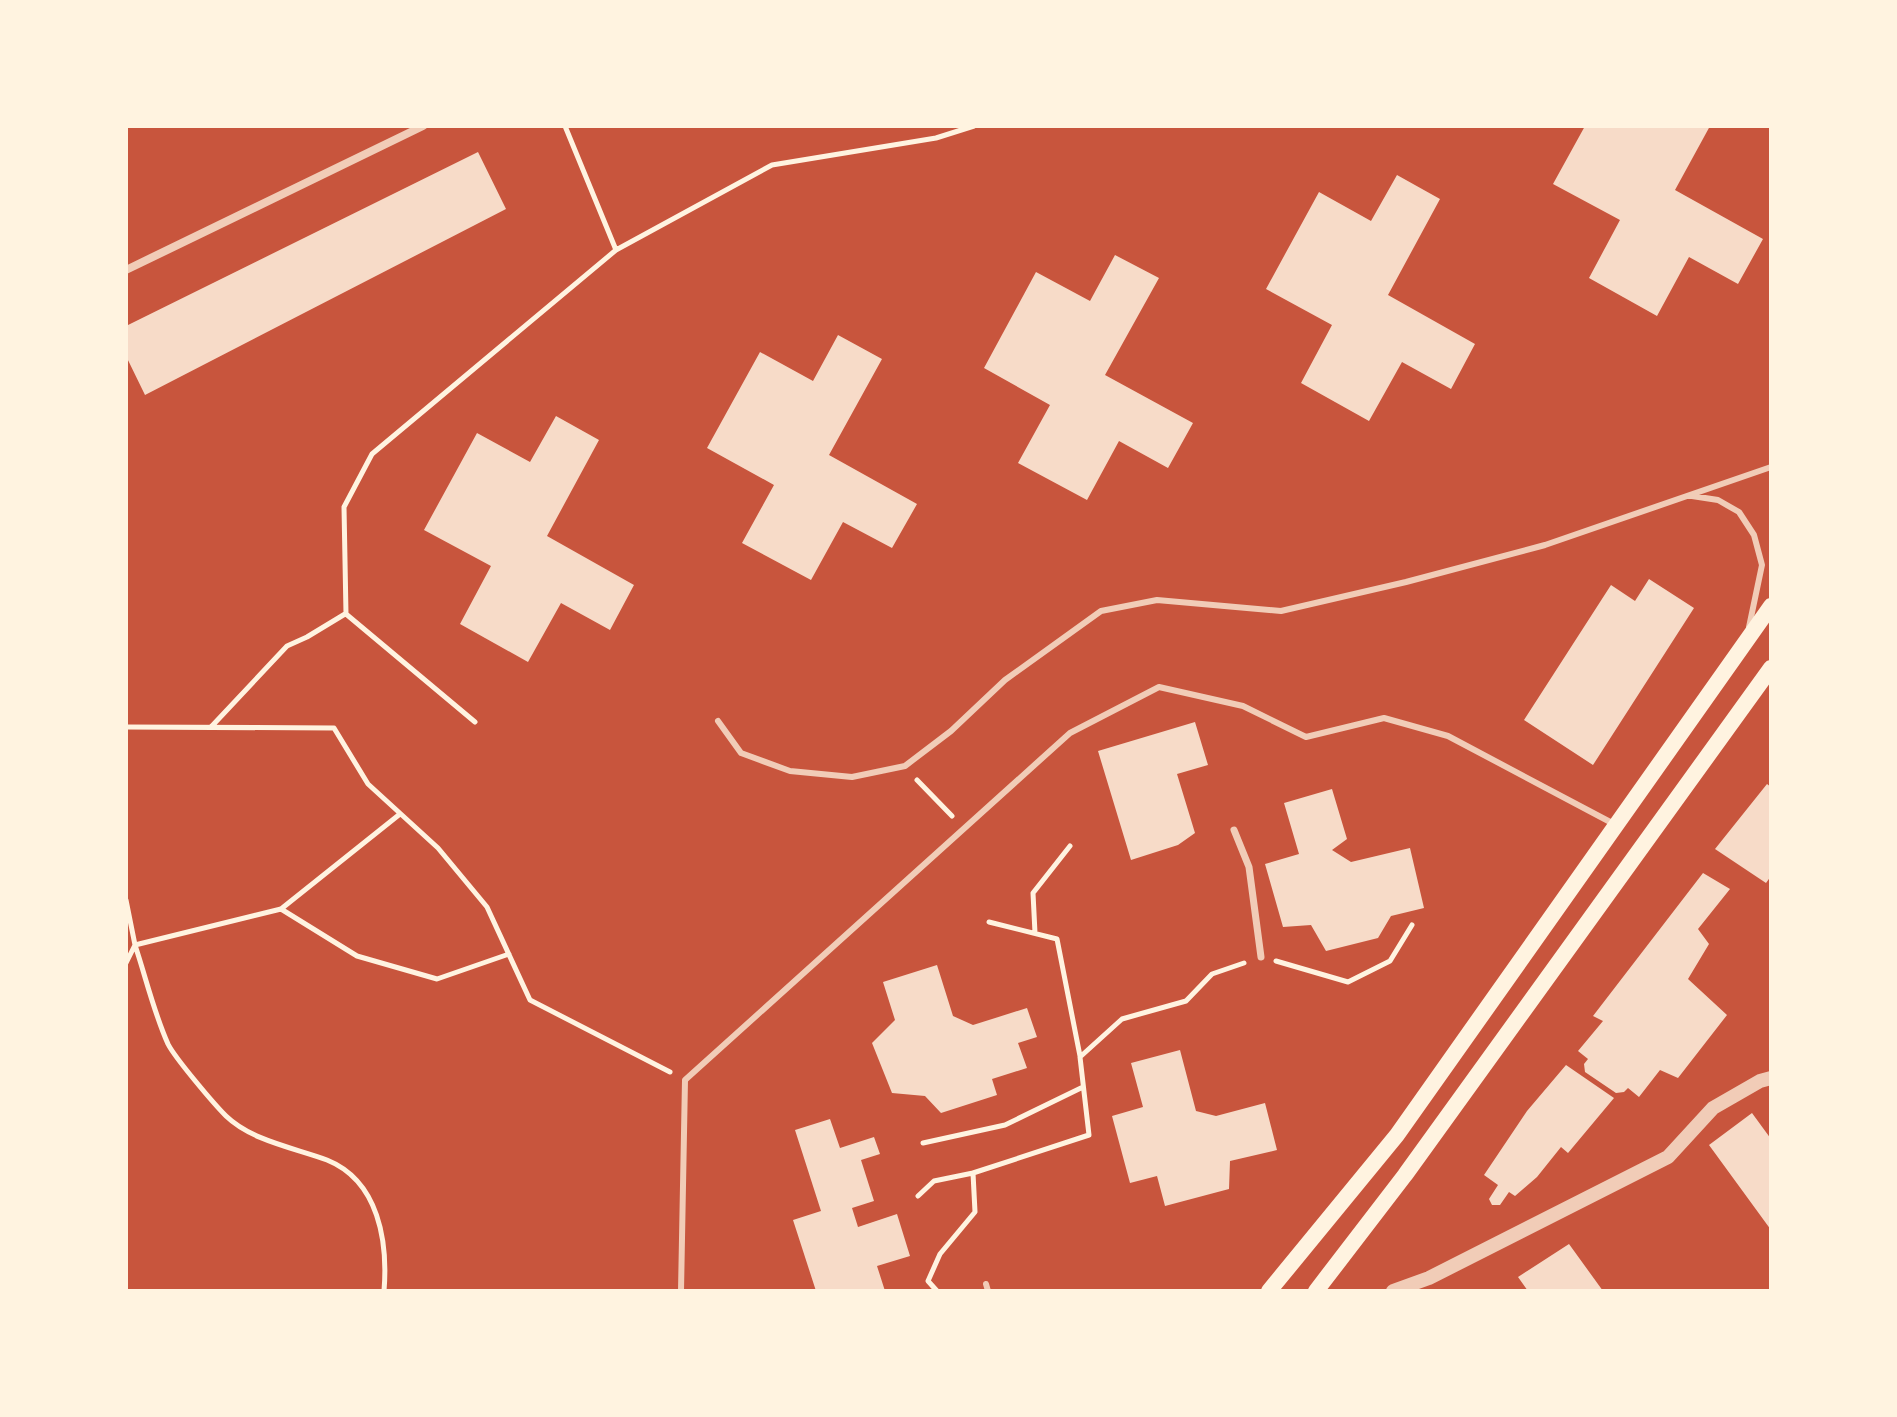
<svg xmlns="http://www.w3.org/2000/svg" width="1897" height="1417" font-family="Barlow,sans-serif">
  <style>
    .building { fill: #f7dbc8 }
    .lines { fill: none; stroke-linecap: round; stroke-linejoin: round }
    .path { stroke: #fff3e0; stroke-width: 5 }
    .service { stroke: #f1ccb7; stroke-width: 6 }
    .pedestrian { stroke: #f1ccb7; stroke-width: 7 }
    .minor { stroke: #f1ccb7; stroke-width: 8 }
    .tertiary { stroke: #f1ccb7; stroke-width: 14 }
    .secondary { stroke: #fff3e0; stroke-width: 16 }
  </style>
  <rect width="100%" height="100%" fill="#c8553d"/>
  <path class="building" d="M 1585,126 L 1710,126 L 1675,190 L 1763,239 L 1738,284 L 1689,257 L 1657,316 L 1589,278 L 1620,220 L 1553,184 Z
    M 478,152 L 506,209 L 145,395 L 126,356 L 126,326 Z
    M 1397,175 L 1440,199 L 1388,295 L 1475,344 L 1451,389 L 1402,362 L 1369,421 L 1301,383 L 1332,325 L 1266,289 L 1319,192 L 1371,221 Z
    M 1115,255 L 1159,278 L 1105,375 L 1193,423 L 1168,468 L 1119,441 L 1087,500 L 1018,463 L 1050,405 L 984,368 L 1036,272 L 1090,301 Z
    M 838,335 L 882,359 L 829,455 L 917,504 L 892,548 L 843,522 L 811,580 L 742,543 L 774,485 L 707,448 L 760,352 L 813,381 Z
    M 556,416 L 599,440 L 547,536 L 634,585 L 610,630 L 561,603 L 528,662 L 460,624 L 491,566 L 424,530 L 477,433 L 530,462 Z
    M 1649,579 L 1694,608 L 1593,765 L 1524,720 L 1611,585 L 1635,601 Z
    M 1195,722 L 1208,765 L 1177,774 L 1195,833 L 1178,845 L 1131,860 L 1098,751 Z
    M 1767,784 L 1771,787 L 1771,876 L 1766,883 L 1715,849 Z
    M 1332,789 L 1347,839 L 1332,850 L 1351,862 L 1410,848 L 1424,908 L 1391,916 L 1378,938 L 1326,951 L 1311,925 L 1283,927 L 1265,864 L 1299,854 L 1284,803 Z
    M 1703,873 L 1730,889 L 1698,929 L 1709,944 L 1688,979 L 1727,1015 L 1678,1078 L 1660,1070 L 1639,1097 L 1628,1088 L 1624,1092 L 1616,1093 L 1585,1072 L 1584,1064 L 1588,1059 L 1578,1051 L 1603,1021 L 1593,1016 Z
    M 937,965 L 953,1016 L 973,1025 L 1027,1008 L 1037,1037 L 1018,1043 L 1027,1068 L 992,1079 L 997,1095 L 941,1113 L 925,1096 L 892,1093 L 872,1043 L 895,1020 L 883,982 Z
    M 1180,1050 L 1196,1111 L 1216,1116 L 1265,1103 L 1277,1150 L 1230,1161 L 1229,1189 L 1165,1206 L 1157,1176 L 1130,1183 L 1112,1116 L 1143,1107 L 1131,1063 Z
    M 1566,1065 L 1614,1098 L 1568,1153 L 1561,1147 L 1537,1177 L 1515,1196 L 1509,1192 L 1500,1205 L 1492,1205 L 1489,1199 L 1498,1185 L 1484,1175 L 1527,1111 Z
    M 1752,1113 L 1771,1139 L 1771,1230 L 1709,1145 Z
    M 830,1119 L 840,1148 L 874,1137 L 880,1154 L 861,1160 L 874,1201 L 852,1208 L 858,1227 L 897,1214 L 910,1256 L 877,1266 L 885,1291 L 816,1291 L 793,1220 L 821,1211 L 795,1130 Z
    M 1569,1244 L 1603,1291 L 1528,1291 L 1518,1277 Z"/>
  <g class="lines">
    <path class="path" d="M 565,126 L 616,250
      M 475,722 L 346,614 L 344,507 L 372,454 L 616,250 L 772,165 L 936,138 L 974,126
      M 126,727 L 334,728 L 368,784 L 438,848 L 487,907 L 530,1000 L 670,1072
      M 211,727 L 287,646 L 307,637 L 345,614
      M 917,780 L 952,816
      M 126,900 L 135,945 L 281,909 L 400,814
      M 281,909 L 357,956 L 437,979 L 509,954
      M 989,922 L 1057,939 L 1080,1056
      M 1035,933 L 1033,893 L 1070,846
      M 1276,961 L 1348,982 L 1390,961 L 1412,925
      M 126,963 L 135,945 C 146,978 154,1013 168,1044 C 175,1058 214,1104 226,1116 C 252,1141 295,1148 327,1160 C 379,1181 388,1242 384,1291
      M 923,1143 L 1005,1125 L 1083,1087
      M 918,1196 L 934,1181 L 973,1173
      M 937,1291 L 928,1281 L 940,1254 L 975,1212 L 973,1173 L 1089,1135 L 1080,1057 L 1122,1019 L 1186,1001 L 1212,974 L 1244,963"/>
    <path class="service" d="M 1692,496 L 1718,500 L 1739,512 L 1754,535 L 1762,565 L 1749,627
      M 718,721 L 741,753 L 790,771 L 852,777 L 905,766 L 951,731 L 1005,680 L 1101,611 L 1157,600 L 1281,611 L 1406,582 L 1545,545 L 1771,467
      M 986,1284 L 988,1291
      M 681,1291 L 685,1080 L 1070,733 L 1159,687 L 1243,706 L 1306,737 L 1384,718 L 1448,736 L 1614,824"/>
    <path class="pedestrian" d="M 1234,830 L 1249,867 L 1261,957"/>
    <path class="minor" d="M 126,270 L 423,126"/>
    <path class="tertiary" d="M 1393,1291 L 1429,1278 L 1668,1157 L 1713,1108 L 1760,1081 L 1771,1078"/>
    <path class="secondary" d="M 1269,1291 L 1397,1135 L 1771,606
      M 1316,1291 L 1405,1175 L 1771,668"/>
  </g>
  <rect width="1897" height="1417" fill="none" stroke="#fff3e0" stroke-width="256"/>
</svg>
